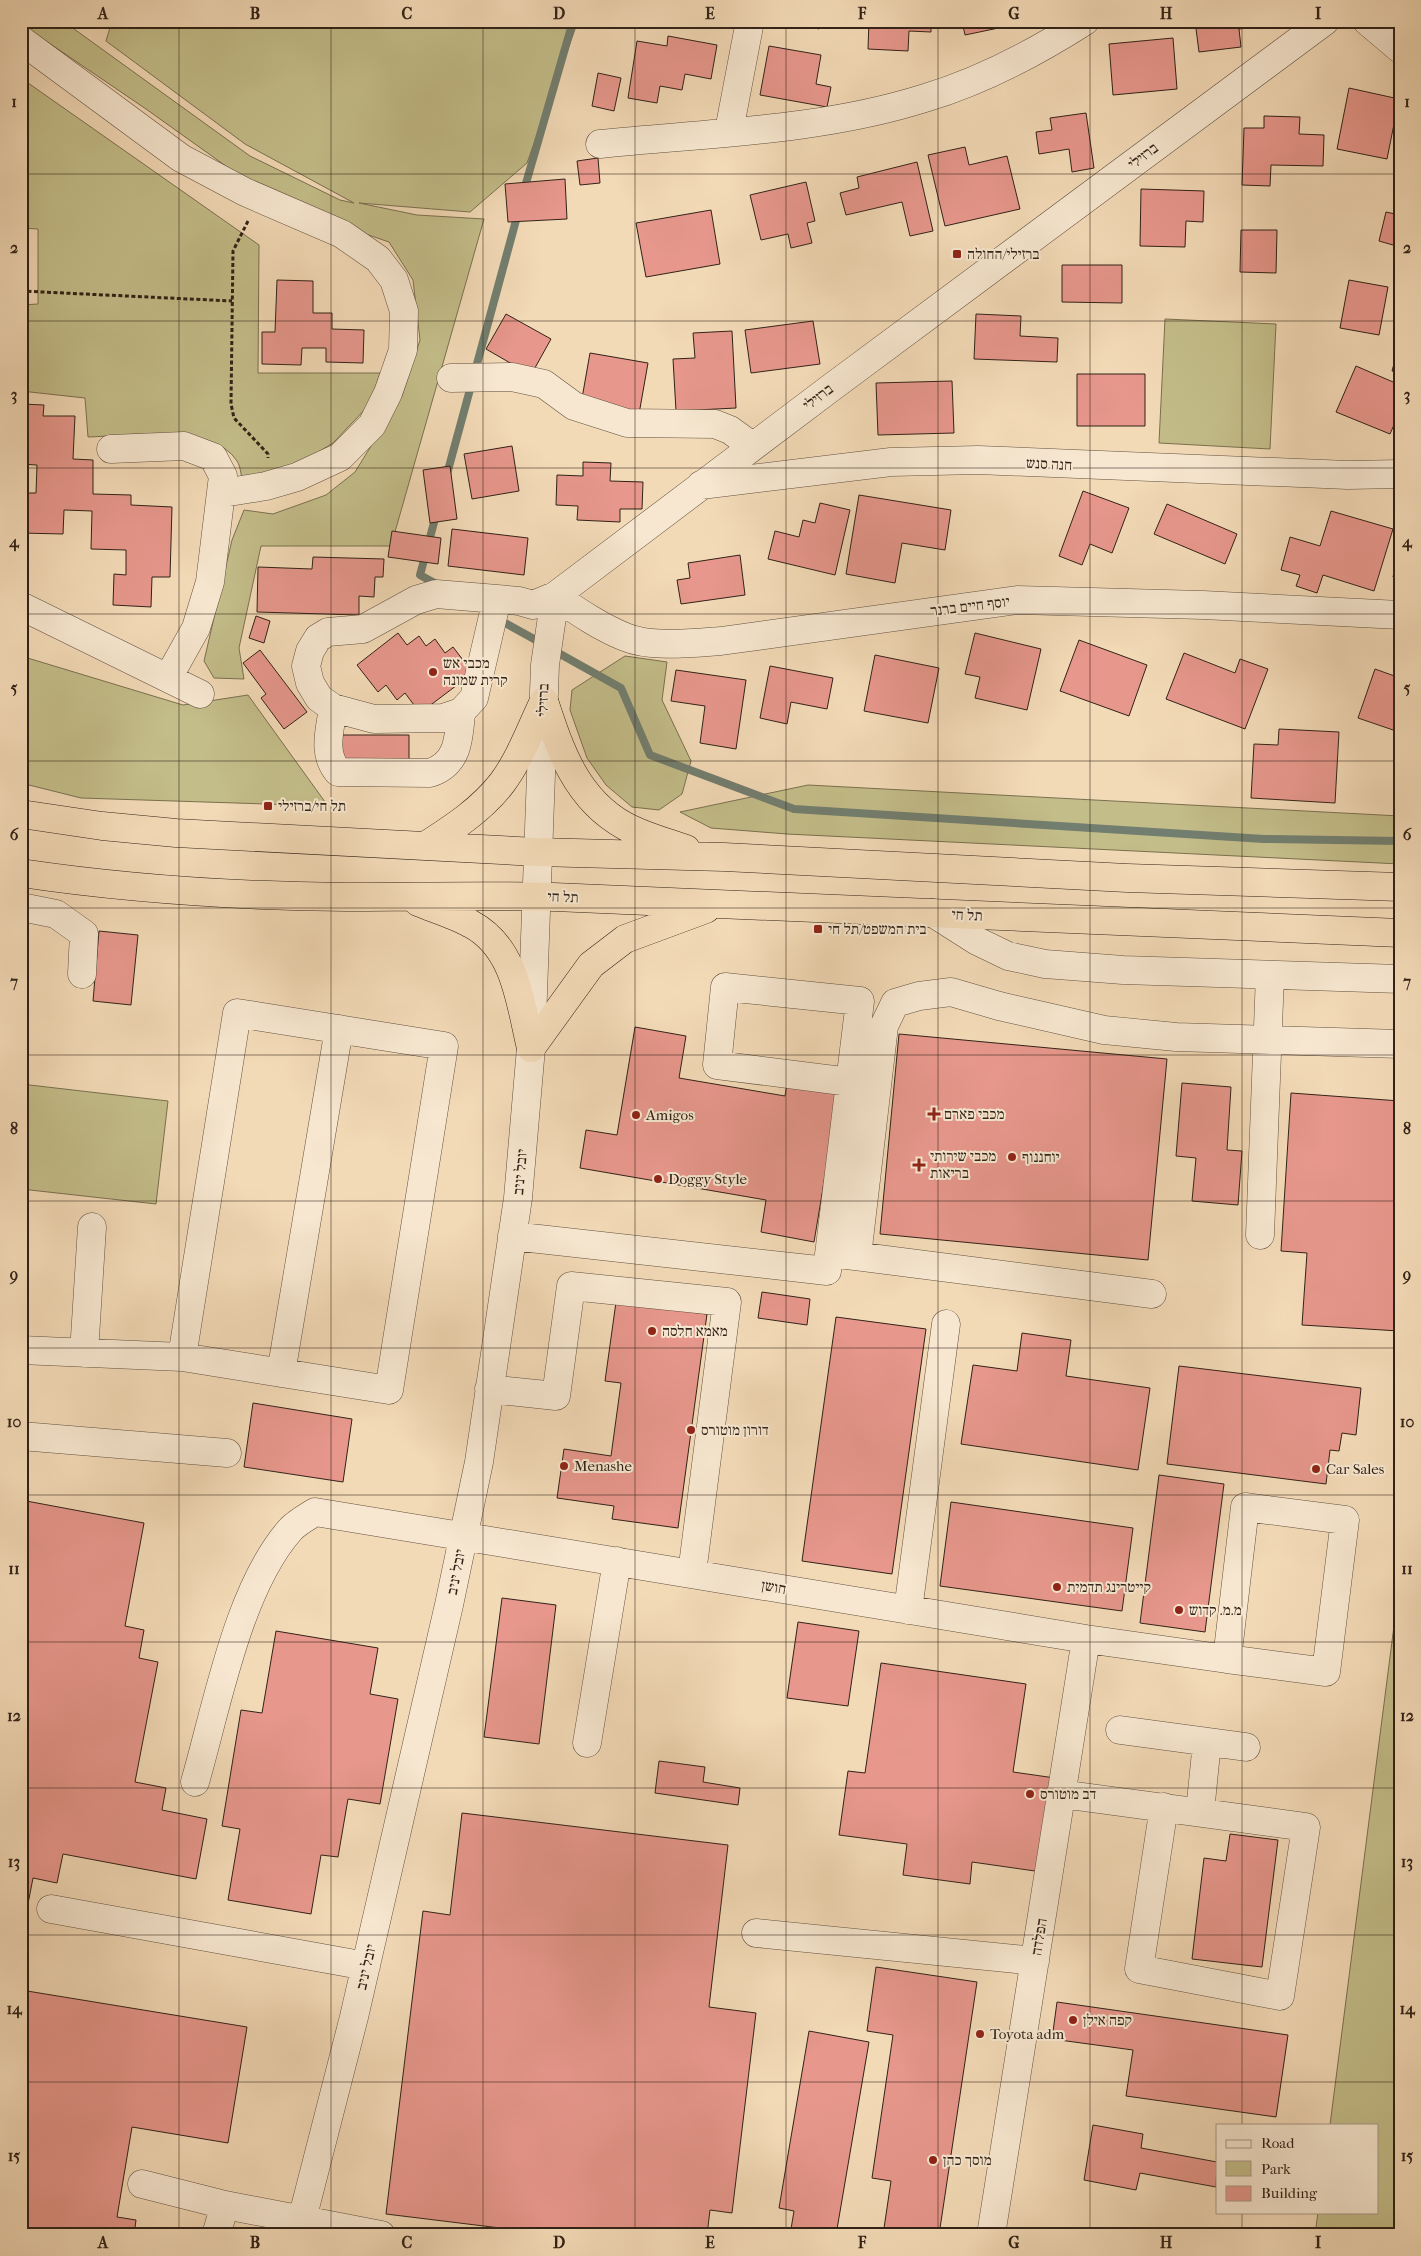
<svg xmlns="http://www.w3.org/2000/svg" width="1421" height="2256" font-family="'IM FELL French Canon','Frank Ruhl Libre',serif">
  <style>
    .green { fill: #c3bd89; stroke: #7a7050 }
    .lines { fill: none; stroke-linecap: round; stroke-linejoin: round }
    .stream { stroke: #727e6f; stroke-width: 8 }
    .building { fill: #e7978c; stroke: #312217 }
    .minor-casing { stroke: #62503f; stroke-width: 29 }
    .highway-casing { stroke: #312217; stroke-width: 29 }
    .path { stroke: #312217; stroke-width: 3; stroke-dasharray: 4 2.5; stroke-linecap: butt }
    .minor { stroke: #f7e7d0; stroke-width: 28 }
    .highway { stroke: #f3dab7; stroke-width: 28 }
    .grid { fill: none; stroke: #312217; stroke-width: 1; stroke-opacity: 0.55 }
    .poi-dot { fill: #8f2418; stroke: #f7e7d0; stroke-width: 2 }
    .labels { text-anchor: middle; stroke-width: 4; stroke-linejoin: round; paint-order: stroke }
    .street-label { font-size: 15px; fill: #312217; stroke: #f7e7d0 }
    .poi-label { font-size: 15px; fill: #312217; stroke: #f7e7d0; text-anchor: start }
    .neatline { fill: none; stroke: #312217; stroke-width: 2 }
    .grid-label { font-size: 16px; text-anchor: middle; font-weight: bold; fill: #312217 }
  </style>
  <rect width="100%" height="100%" fill="#f3dab7"/>
  <filter id="stains"><feTurbulence type="fractalNoise" baseFrequency=".004" numOctaves="4"/><feColorMatrix values="0 0 0 0 .2 0 0 0 0 .09 0 0 0 0 .02 0 0 0 .5 -.17"/></filter>
  <radialGradient id="worn" r=".72"><stop offset=".6" stop-color="#630" stop-opacity="0"/><stop offset="1" stop-color="#630" stop-opacity=".3"/></radialGradient>
  <path class="green" d="M 21,21 L 63,21 L 250,156 L 340,200 L 354,203 L 245,144 L 106,41 L 112,21 L 578,21 L 527,163 L 470,212 L 359,203 L 417,215 L 484,219 L 391,546 L 261,546 L 239,648 L 244,679 L 214,678 L 204,661 L 232,540 L 244,510 L 273,514 L 326,495 L 355,472 L 402,396 L 420,340 L 413,280 L 389,242 L 322,219 L 244,179 L 146,109 L 49,43 L 21,27 Z
    M 21,78 L 259,245 L 258,373 L 380,373 L 370,404 L 333,443 L 290,469 L 243,483 C 241,477 241,467 237,461 C 212,422 128,436 88,437 L 85,398 L 21,391 L 21,305 L 38,304 L 38,229 L 21,228 Z
    M 1165,319 L 1276,324 L 1270,449 L 1159,443 Z
    M 21,656 L 183,705 L 248,695 L 328,806 L 81,798 L 21,783 Z
    M 625,656 L 667,662 L 662,700 L 691,761 L 682,794 L 659,810 L 632,807 L 606,785 L 587,758 L 570,710 L 572,690 Z
    M 808,785 L 1400,816 L 1400,864 L 787,834 L 711,828 L 680,812 Z
    M 21,1084 L 168,1101 L 156,1204 L 21,1189 Z
    M 1400,1579 L 1400,2235 L 1315,2235 L 1318,2212 L 1377,2212 L 1377,2125 L 1330,2125 Z"/>
  <g class="lines">
    <path class="stream" d="M 524,190 L 573,21
      M 447,474 L 518,213
      M 436,515 L 420,575 L 438,585
      M 498,619 L 543,644
      M 553,650 L 621,688 L 650,755 L 794,809 L 1264,839 L 1400,841"/>
  </g>
  <path class="building" d="M 666,21 L 689,21 L 687,27 Z
    M 790,21 L 821,21 L 819,29 Z
    M 869,21 L 931,21 L 931,32 L 909,31 L 908,51 L 868,49 Z
    M 962,21 L 1012,21 L 1013,25 L 965,35 Z
    M 1195,21 L 1298,21 L 1298,22 L 1239,29 L 1241,47 L 1199,52 Z
    M 668,36 L 717,45 L 711,79 L 685,74 L 682,90 L 660,86 L 657,103 L 628,98 L 637,41 L 667,46 Z
    M 1173,38 L 1177,89 L 1113,95 L 1109,44 Z
    M 769,46 L 821,55 L 816,84 L 831,87 L 827,107 L 760,95 Z
    M 598,73 L 621,78 L 614,111 L 592,106 Z
    M 1349,88 L 1399,99 L 1387,159 L 1337,149 Z
    M 1086,113 L 1094,168 L 1072,172 L 1069,149 L 1039,154 L 1036,132 L 1052,130 L 1050,118 Z
    M 1264,116 L 1300,117 L 1299,134 L 1324,135 L 1323,166 L 1271,165 L 1270,186 L 1242,185 L 1244,128 L 1264,128 Z
    M 965,147 L 969,165 L 1007,156 L 1020,209 L 945,226 L 928,155 Z
    M 598,158 L 600,183 L 580,185 L 577,161 Z
    M 917,162 L 933,231 L 910,236 L 902,202 L 846,215 L 840,193 L 859,188 L 857,177 Z
    M 565,179 L 567,219 L 508,222 L 505,184 Z
    M 806,182 L 815,221 L 807,223 L 812,243 L 791,248 L 788,234 L 761,240 L 750,195 Z
    M 1141,189 L 1204,191 L 1203,222 L 1186,221 L 1185,247 L 1140,246 Z
    M 711,210 L 720,264 L 646,277 L 636,223 Z
    M 1386,212 L 1400,215 L 1400,247 L 1379,241 Z
    M 1241,230 L 1277,230 L 1276,273 L 1240,272 Z
    M 21,240 L 24,240 L 23,283 L 21,283 Z
    M 1062,265 L 1122,265 L 1122,303 L 1062,302 Z
    M 277,280 L 313,281 L 313,313 L 332,313 L 332,329 L 364,330 L 363,363 L 326,362 L 326,348 L 302,348 L 301,365 L 262,364 L 262,332 L 275,332 Z
    M 1349,280 L 1388,287 L 1379,335 L 1340,328 Z
    M 506,314 L 551,339 L 531,375 L 486,349 Z
    M 976,314 L 1021,316 L 1020,336 L 1058,338 L 1057,362 L 974,359 Z
    M 813,321 L 820,364 L 751,373 L 745,330 Z
    M 732,331 L 736,408 L 676,411 L 673,359 L 695,358 L 693,333 Z
    M 1400,342 L 1400,373 L 1392,371 Z
    M 590,353 L 648,363 L 639,414 L 581,404 Z
    M 1356,366 L 1400,385 L 1400,411 L 1390,434 L 1336,412 Z
    M 1077,374 L 1145,374 L 1145,426 L 1077,426 Z
    M 952,381 L 954,433 L 878,435 L 876,383 Z
    M 21,404 L 44,405 L 43,416 L 75,416 L 73,459 L 93,460 L 93,494 L 131,495 L 131,505 L 172,507 L 170,577 L 152,577 L 151,607 L 113,605 L 114,574 L 126,575 L 126,550 L 91,549 L 92,511 L 64,510 L 63,534 L 21,533 L 21,493 L 36,493 L 37,465 L 21,464 Z
    M 512,446 L 519,491 L 472,499 L 464,454 Z
    M 583,462 L 611,463 L 610,481 L 643,482 L 642,509 L 620,509 L 620,522 L 577,520 L 578,506 L 556,505 L 557,475 L 583,476 Z
    M 450,466 L 457,519 L 430,523 L 423,470 Z
    M 1083,491 L 1129,508 L 1112,553 L 1090,544 L 1082,565 L 1059,556 Z
    M 859,495 L 951,510 L 945,550 L 902,543 L 895,583 L 846,574 Z
    M 820,503 L 850,510 L 835,575 L 768,559 L 775,531 L 799,537 L 803,520 L 815,523 Z
    M 1167,504 L 1237,534 L 1225,564 L 1154,534 Z
    M 1331,511 L 1393,529 L 1374,591 L 1323,575 L 1317,593 L 1296,586 L 1300,575 L 1281,570 L 1290,537 L 1320,546 Z
    M 452,529 L 528,538 L 524,575 L 448,566 Z
    M 392,531 L 441,538 L 438,564 L 388,557 Z
    M 1400,547 L 1400,579 L 1393,577 Z
    M 740,555 L 745,595 L 681,604 L 677,580 L 690,578 L 688,563 Z
    M 313,557 L 384,559 L 383,577 L 375,577 L 374,597 L 359,596 L 359,615 L 257,612 L 258,567 L 312,569 Z
    M 256,616 L 270,621 L 264,643 L 249,638 Z
    M 398,633 L 407,645 L 419,636 L 426,646 L 435,639 L 445,653 L 453,647 L 473,673 L 420,713 L 405,693 L 397,700 L 386,685 L 378,692 L 357,665 Z
    M 975,633 L 1041,649 L 1027,710 L 975,698 L 980,677 L 965,674 Z
    M 1079,640 L 1147,665 L 1129,716 L 1060,691 Z
    M 260,650 L 307,712 L 284,729 L 261,698 L 266,694 L 243,663 Z
    M 1184,653 L 1235,673 L 1240,659 L 1268,669 L 1245,729 L 1166,699 Z
    M 875,655 L 939,668 L 928,723 L 864,711 Z
    M 770,666 L 833,678 L 827,709 L 791,702 L 787,724 L 760,718 Z
    M 1375,669 L 1400,678 L 1399,732 L 1358,718 Z
    M 676,670 L 746,680 L 736,749 L 700,743 L 705,706 L 671,701 Z
    M 1279,729 L 1339,732 L 1335,803 L 1251,798 L 1254,744 L 1278,745 Z
    M 342,735 L 409,735 L 409,761 L 342,761 Z
    M 99,931 L 138,935 L 131,1005 L 93,1001 Z
    M 635,1027 L 686,1036 L 679,1078 L 785,1096 L 788,1077 L 840,1086 L 814,1242 L 761,1232 L 766,1200 L 580,1168 L 586,1130 L 617,1135 Z
    M 899,1034 L 1167,1059 L 1148,1260 L 880,1234 Z
    M 1182,1083 L 1231,1087 L 1227,1150 L 1242,1151 L 1238,1205 L 1192,1201 L 1196,1158 L 1176,1156 Z
    M 1291,1093 L 1400,1101 L 1399,1331 L 1302,1325 L 1307,1253 L 1281,1251 Z
    M 762,1292 L 810,1299 L 807,1325 L 758,1318 Z
    M 616,1302 L 707,1314 L 678,1528 L 612,1519 L 614,1506 L 557,1498 L 564,1449 L 611,1456 L 621,1383 L 605,1381 Z
    M 836,1317 L 926,1329 L 892,1574 L 802,1561 Z
    M 1022,1333 L 1071,1340 L 1066,1376 L 1150,1388 L 1138,1470 L 961,1444 L 973,1365 L 1017,1371 Z
    M 1179,1366 L 1361,1388 L 1356,1435 L 1342,1433 L 1339,1451 L 1330,1450 L 1326,1484 L 1167,1464 Z
    M 253,1403 L 352,1419 L 343,1482 L 244,1467 Z
    M 1159,1475 L 1224,1484 L 1205,1632 L 1140,1623 Z
    M 21,1500 L 144,1523 L 125,1626 L 144,1630 L 139,1658 L 158,1662 L 135,1782 L 166,1788 L 162,1810 L 207,1819 L 196,1879 L 63,1854 L 57,1883 L 33,1878 L 21,1940 Z
    M 951,1502 L 1133,1528 L 1122,1611 L 940,1586 Z
    M 502,1598 L 556,1605 L 539,1744 L 484,1737 Z
    M 798,1622 L 859,1631 L 848,1706 L 787,1698 Z
    M 276,1631 L 378,1648 L 370,1694 L 398,1699 L 380,1804 L 348,1799 L 338,1857 L 321,1855 L 311,1914 L 228,1900 L 240,1829 L 222,1826 L 241,1710 L 262,1713 Z
    M 881,1663 L 1026,1684 L 1013,1772 L 1055,1778 L 1042,1872 L 972,1862 L 970,1884 L 903,1875 L 907,1844 L 839,1835 L 848,1771 L 865,1773 Z
    M 659,1761 L 705,1767 L 703,1782 L 740,1788 L 738,1805 L 655,1793 Z
    M 462,1813 L 728,1845 L 709,2007 L 756,2013 L 732,2213 L 710,2210 L 707,2235 L 557,2235 L 386,2214 L 423,1911 L 450,1915 Z
    M 1230,1834 L 1278,1840 L 1262,1967 L 1192,1959 L 1204,1858 L 1226,1861 Z
    M 876,1967 L 977,1982 L 939,2235 L 883,2235 L 891,2181 L 872,2178 L 893,2035 L 867,2031 Z
    M 21,1990 L 247,2027 L 228,2143 L 132,2127 L 117,2217 L 136,2220 L 134,2235 L 21,2235 Z
    M 1057,2002 L 1288,2035 L 1276,2117 L 1126,2096 L 1133,2050 L 1052,2039 Z
    M 809,2031 L 869,2042 L 836,2235 L 790,2235 L 794,2211 L 779,2208 Z
    M 1093,2125 L 1143,2134 L 1141,2148 L 1217,2162 L 1216,2187 L 1140,2173 L 1136,2190 L 1084,2180 Z"/>
  <g class="lines">
    <defs>
      <path id="minor" d="M 1367,21 L 1400,49
        M 21,40 L 181,158 L 245,192 L 342,234 L 378,259 L 394,280 L 404,311 L 403,350 L 388,393 L 372,425 L 340,457 L 297,477 L 266,486 L 223,493
        M 729,131 L 750,21
        M 600,144 C 708,133 821,131 925,98 C 982,81 1035,53 1085,21
        M 451,378 L 512,377 L 544,384 L 574,406 L 627,423 L 715,424 L 730,430 L 752,446
        M 111,449 L 184,446 L 213,457 L 223,476 L 210,582 L 196,628 L 168,678
        M 701,485 L 891,462 L 978,460 L 1348,475 L 1400,474
        M 497,599 L 474,698 L 461,712 L 443,718 L 374,719 L 333,708 L 319,698 L 310,683 L 306,666 L 310,651 L 318,638 L 328,632 L 363,629 L 416,600 L 436,594 L 497,599 L 519,601 L 533,605 L 555,596 C 577,611 600,627 625,637 C 651,648 693,643 721,641 L 1017,600 L 1203,605 L 1400,615
        M 21,606 L 200,694
        M 333,708 C 330,730 322,753 338,772 L 430,773 C 458,764 459,739 461,712
        M 21,907 L 56,914 L 84,934 L 82,974
        M 933,913 L 977,941 L 1008,956 L 1045,964 L 1123,970 L 1400,979
        M 237,1013 L 444,1046 L 389,1390 L 182,1357 Z
        M 1260,1235 L 1270,975
        M 512,1236 L 827,1271 L 860,1001 L 725,987 L 717,1065 L 850,1082
        M 839,1254 L 1152,1294
        M 857,1256 L 884,1026 L 895,1003 L 919,996 L 951,992 L 999,1006 L 1104,1030 L 1176,1037 L 1400,1044
        M 21,1350 L 182,1357
        M 84,1353 L 92,1227
        M 281,1373 L 339,1029
        M 489,1389 L 556,1396 L 571,1286 L 727,1302 L 692,1573
        M 21,1436 L 227,1453
        M 1245,1507 L 1345,1520 L 1326,1672 L 1227,1659 Z
        M 908,1610 L 946,1324
        M 1120,1730 L 1246,1747
        M 587,1743 L 617,1561
        M 195,1782 C 217,1706 238,1589 290,1530 C 296,1523 307,1517 315,1512 L 1086,1639 L 1227,1659
        M 1061,1794 L 1306,1827 L 1280,1996 L 1139,1969 L 1164,1807
        M 1200,1812 L 1207,1742
        M 51,1909 L 366,1966
        M 756,1933 L 1035,1961
        M 142,2184 L 225,2205
        M 216,2235 L 225,2205 L 381,2235
        M 298,2235 L 354,2017 L 449,1605 L 479,1462 L 518,1198 L 531,1048 L 545,665 L 555,596 L 832,387 L 1325,21
        M 991,2235 L 1086,1639"/>
      <path id="highway" d="M 544,701 C 560,750 576,799 625,826 C 643,836 666,842 686,849
        M 21,814 L 102,826 L 176,833 L 537,852 L 724,857 L 1127,878 L 1400,887
        M 425,846 C 453,828 481,810 502,783 C 520,759 531,728 544,701
        M 21,873 C 129,889 237,896 346,897 C 415,897 485,895 554,897 C 836,907 1118,923 1400,933
        M 418,902 C 435,909 455,915 471,924 C 516,948 520,1003 531,1048
        M 531,1048 L 591,965 L 625,939 L 706,909"/>
    </defs>
    <use href="#minor" class="minor-casing"/>
    <use href="#highway" class="highway-casing"/>
    <path class="path" d="M 248,221 L 233,251 L 231,404 L 234,418 L 268,454 L 268,458
      M 21,291 L 232,301"/>
    <use href="#minor" class="minor"/>
    <use href="#highway" class="highway"/>
  </g>
  <path class="grid" d="M 179,21 L 179,2235M 331,21 L 331,2235M 483,21 L 483,2235M 635,21 L 635,2235M 786,21 L 786,2235M 938,21 L 938,2235M 1090,21 L 1090,2235M 1242,21 L 1242,2125M 21,174 L 1400,174M 21,321 L 1400,321M 21,468 L 1400,468M 21,614 L 1400,614M 21,761 L 1400,761M 21,908 L 1400,908M 21,1055 L 1400,1055M 21,1201 L 1400,1201M 21,1348 L 1400,1348M 21,1495 L 1400,1495M 21,1642 L 1400,1642M 21,1788 L 1400,1788M 21,1935 L 1400,1935M 21,2082 L 1400,2082M 1242,2212 L 1242,2235"/>
  <g class="poi-dot">
    <rect x="952" y="249" width="10" height="10" rx="2.5"/>
    <circle cx="433" cy="672" r="5"/>
    <rect x="263" y="801" width="10" height="10" rx="2.5"/>
    <rect x="813" y="924" width="10" height="10" rx="2.5"/>
    <path d="M931.5 1106.5h5v5h5v5h-5v5h-5v-5h-5v-5h5z"/>
    <circle cx="636" cy="1115" r="5"/>
    <circle cx="1012" cy="1157" r="5"/>
    <path d="M916.5 1157.5h5v5h5v5h-5v5h-5v-5h-5v-5h5z"/>
    <circle cx="658" cy="1179" r="5"/>
    <circle cx="652" cy="1331" r="5"/>
    <circle cx="691" cy="1430" r="5"/>
    <circle cx="564" cy="1466" r="5"/>
    <circle cx="1316" cy="1469" r="5"/>
    <circle cx="1057" cy="1587" r="5"/>
    <circle cx="1179" cy="1610" r="5"/>
    <circle cx="1030" cy="1794" r="5"/>
    <circle cx="1073" cy="2020" r="5"/>
    <circle cx="980" cy="2034" r="5"/>
    <circle cx="933" cy="2160" r="5"/>
  </g>
  <g class="labels">
    <g class="street-label">
      <text transform="translate(1143 156) rotate(-37)" y="5">ברזילי</text>
      <text transform="translate(818 397) rotate(-37)" y="5">ברזילי</text>
      <text transform="translate(1049 464) rotate(3)" y="5">חנה סנש</text>
      <text transform="translate(970 606) rotate(-7)" y="5">יוסף חיים ברנר</text>
      <text transform="translate(543 700) rotate(-88)" y="5">ברזילי</text>
      <text transform="translate(563 897) rotate(2)" y="5">תל חי</text>
      <text transform="translate(967 915) rotate(3)" y="5">תל חי</text>
      <text transform="translate(520 1172) rotate(-85)" y="5">יובל יניב</text>
      <text transform="translate(456 1572) rotate(-79)" y="5">יובל יניב</text>
      <text transform="translate(774 1587) rotate(10)" y="5">חושן</text>
      <text transform="translate(1039 1937) rotate(-81)" y="5">הפלדה</text>
      <text transform="translate(366 1967) rotate(-77)" y="5">יובל יניב</text>
    </g>
    <g class="poi-label">
      <text x="967" y="259">ברזילי/החולה</text>
      <text x="443" y="668">מכבי אש<tspan x="443" dy="17">קרית שמונה</tspan></text>
      <text x="278" y="811">תל חי/ברזילי</text>
      <text x="828" y="934">בית המשפט/תל חי</text>
      <text x="944" y="1119">מכבי פארם</text>
      <text x="646" y="1120">Amigos</text>
      <text x="930" y="1161">מכבי שירותי<tspan x="930" dy="17">בריאות</tspan></text>
      <text x="1022" y="1162">יוחננוף</text>
      <text x="668" y="1184">Doggy Style</text>
      <text x="662" y="1336">מאמא חלסה</text>
      <text x="701" y="1435">דורון מוטורס</text>
      <text x="574" y="1471">Menashe</text>
      <text x="1326" y="1474">Car Sales</text>
      <text x="1067" y="1592">קייטרינג תדמית</text>
      <text x="1189" y="1615">מ.מ. קדוש</text>
      <text x="1040" y="1799">דב מוטורס</text>
      <text x="1083" y="2025">קפה אילן</text>
      <text x="990" y="2039">Toyota adm</text>
      <text x="943" y="2165">מוסך כהן</text>
    </g>
  </g>
  <rect width="1421" height="2256" fill="none" stroke="#f3dab7" stroke-width="55"/>
  <rect x="1216" y="2124" width="162" height="90" fill="#f7e7d0" stroke="#a89886"/>
  <rect x="1226" y="2140" width="25" height="8" fill="#f7e7d0" stroke="#a89886"/>
  <text x="1261" y="2148" font-size="15" fill="#312217">Road</text>
  <rect x="1226" y="2161" width="25" height="15" fill="#c3bd89" stroke="#a89886"/>
  <text x="1261" y="2174" font-size="15" fill="#312217">Park</text>
  <rect x="1226" y="2186" width="25" height="15" fill="#e7978c" stroke="#a89886"/>
  <text x="1261" y="2198" font-size="15" fill="#312217">Building</text>
  <rect x="28" y="28" width="1366" height="2200" class="neatline"/>
  <g class="grid-label">
    <text x="103" y="19">A</text>
    <text x="255" y="19">B</text>
    <text x="407" y="19">C</text>
    <text x="559" y="19">D</text>
    <text x="710" y="19">E</text>
    <text x="862" y="19">F</text>
    <text x="1014" y="19">G</text>
    <text x="1166" y="19">H</text>
    <text x="1318" y="19">I</text>
    <text x="14" y="107">1</text>
    <text x="1407" y="107">1</text>
    <text x="14" y="253">2</text>
    <text x="1407" y="253">2</text>
    <text x="14" y="400">3</text>
    <text x="1407" y="400">3</text>
    <text x="14" y="547">4</text>
    <text x="1407" y="547">4</text>
    <text x="14" y="693">5</text>
    <text x="1407" y="693">5</text>
    <text x="14" y="840">6</text>
    <text x="1407" y="840">6</text>
    <text x="14" y="987">7</text>
    <text x="1407" y="987">7</text>
    <text x="14" y="1134">8</text>
    <text x="1407" y="1134">8</text>
    <text x="14" y="1280">9</text>
    <text x="1407" y="1280">9</text>
    <text x="14" y="1427">10</text>
    <text x="1407" y="1427">10</text>
    <text x="14" y="1574">11</text>
    <text x="1407" y="1574">11</text>
    <text x="14" y="1721">12</text>
    <text x="1407" y="1721">12</text>
    <text x="14" y="1867">13</text>
    <text x="1407" y="1867">13</text>
    <text x="14" y="2014">14</text>
    <text x="1407" y="2014">14</text>
    <text x="14" y="2161">15</text>
    <text x="1407" y="2161">15</text>
    <text x="103" y="2248">A</text>
    <text x="255" y="2248">B</text>
    <text x="407" y="2248">C</text>
    <text x="559" y="2248">D</text>
    <text x="710" y="2248">E</text>
    <text x="862" y="2248">F</text>
    <text x="1014" y="2248">G</text>
    <text x="1166" y="2248">H</text>
    <text x="1318" y="2248">I</text>
  </g>
  <rect width="100%" height="100%" filter="url(#stains)"/>
  <rect width="100%" height="100%" fill="url(#worn)"/>
</svg>
